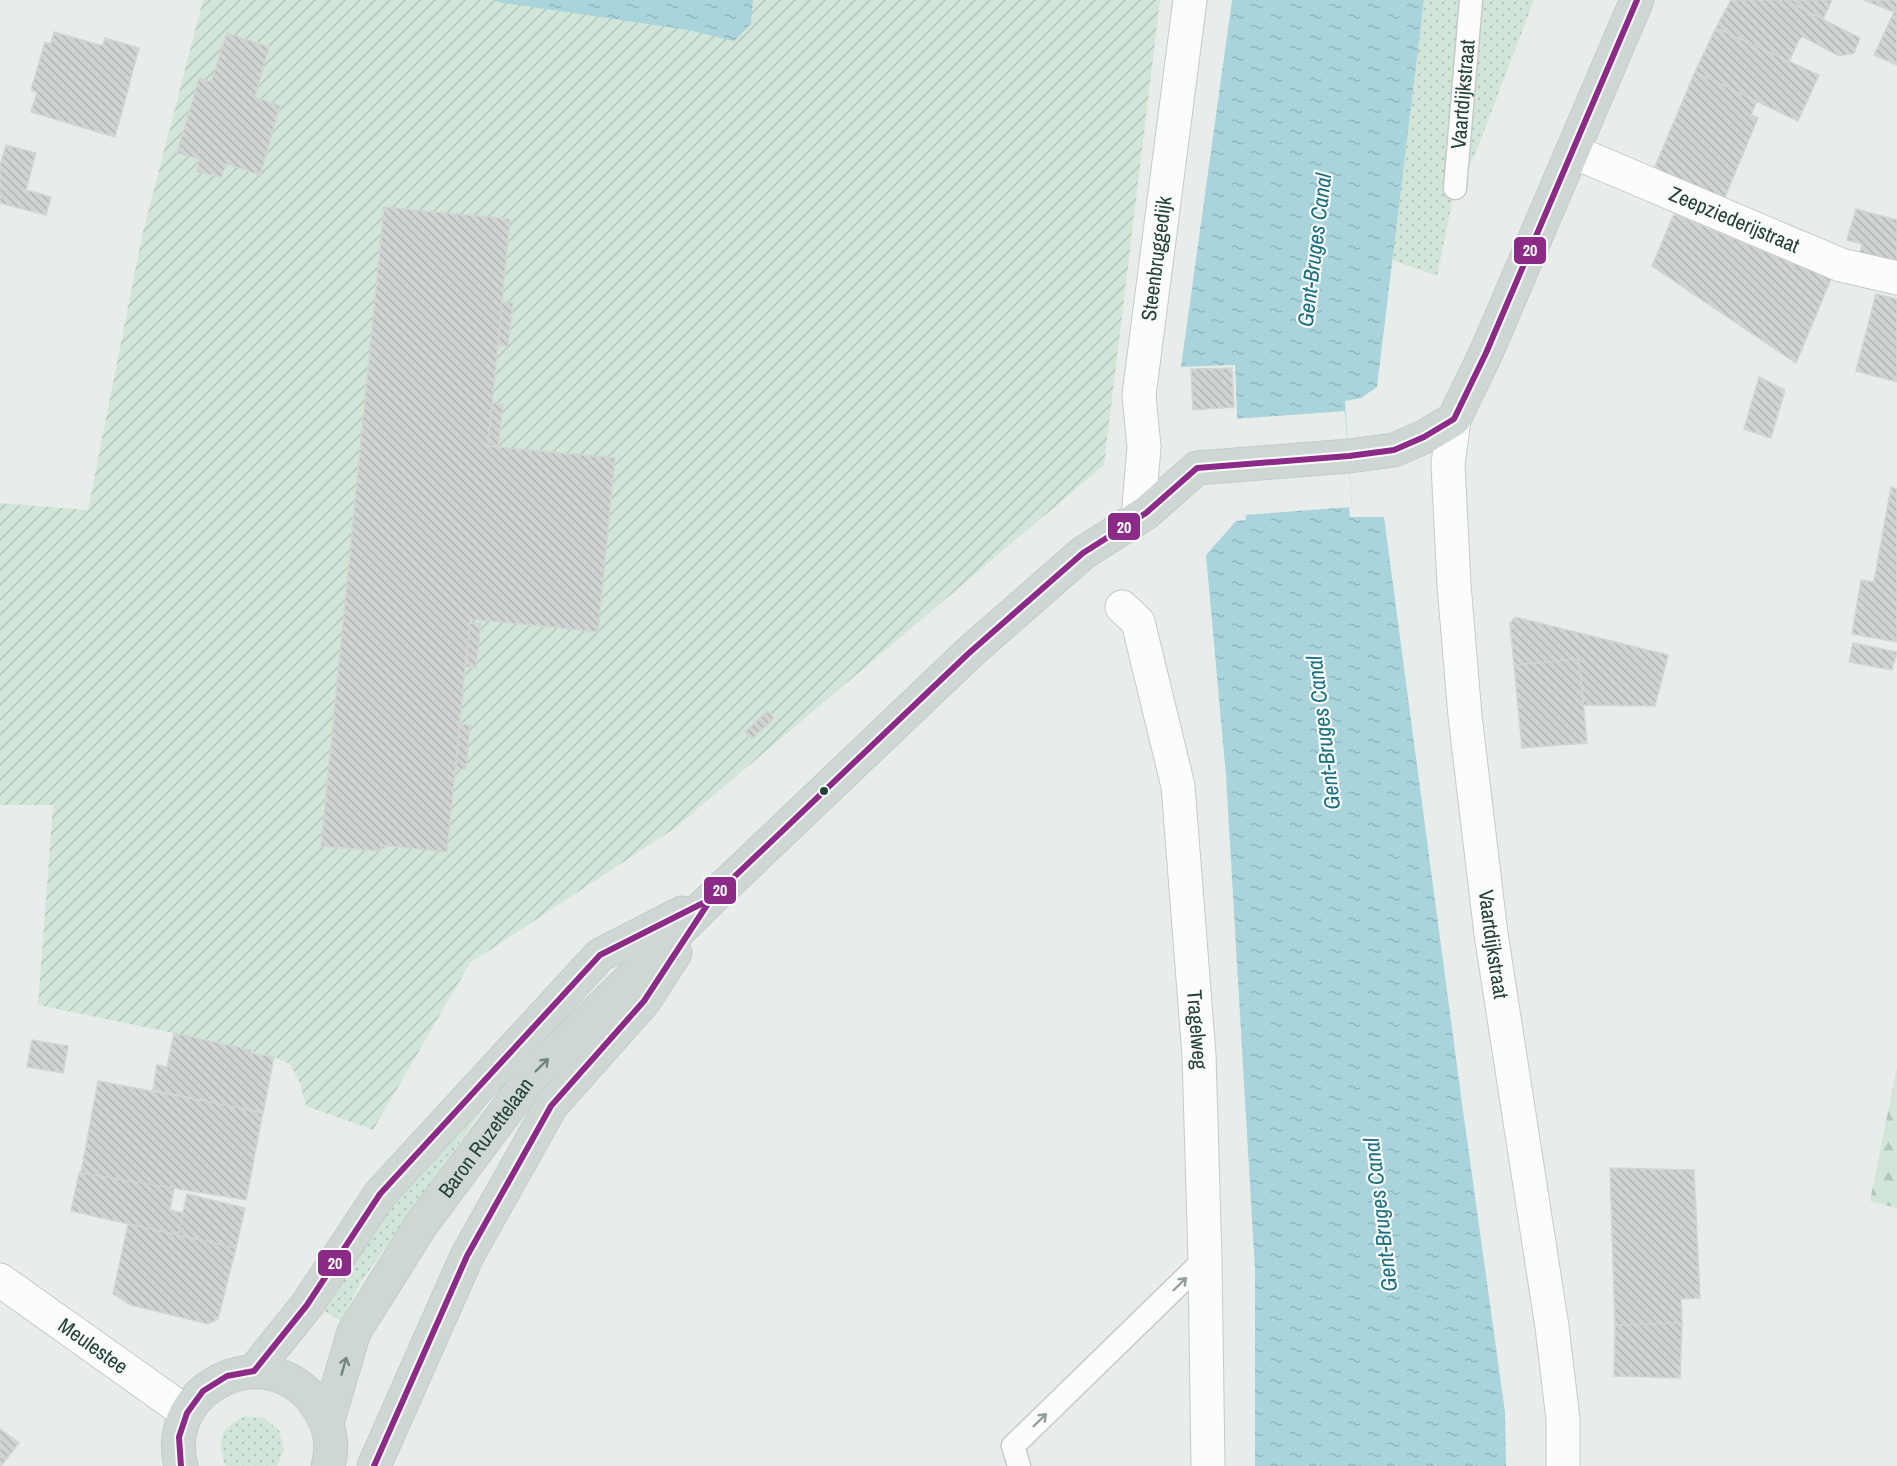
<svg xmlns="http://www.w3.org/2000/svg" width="1897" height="1466" font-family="'Archivo Narrow',sans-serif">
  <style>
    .grass { fill: url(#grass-dots) }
    .forest { fill: url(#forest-firs) }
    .garden { fill: url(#garden-furrows) }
    .water { fill: url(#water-ripples) }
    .pier { fill: #e8edeb }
    .building { fill: url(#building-back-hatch); stroke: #d1d6d4; stroke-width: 1.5 }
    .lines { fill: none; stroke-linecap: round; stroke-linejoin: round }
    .service-casing { stroke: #c5cac8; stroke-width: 25 }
    .minor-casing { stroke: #c5cac8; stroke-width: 35 }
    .tertiary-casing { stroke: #c5cac8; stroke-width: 35 }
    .primary-casing { stroke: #c3ccc9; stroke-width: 35 }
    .service { stroke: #fcfcfc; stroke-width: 22 }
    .minor { stroke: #fcfcfc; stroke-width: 33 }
    .tertiary { stroke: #fcfcfc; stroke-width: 33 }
    .primary { stroke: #cfd7d5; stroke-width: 33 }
    .bus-1-casing { stroke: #f7fbf9; stroke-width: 10 }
    .bus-1 { stroke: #8c2b87; stroke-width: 6 }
    .oneway { stroke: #718580 }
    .oneway2 { stroke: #909f9b }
    .bus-dot { fill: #24423a; stroke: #f7fbf9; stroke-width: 2 }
    .labels { text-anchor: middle; stroke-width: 4.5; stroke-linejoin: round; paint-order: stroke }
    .street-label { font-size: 21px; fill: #24423a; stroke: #f7fbf9 }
    .water-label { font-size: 22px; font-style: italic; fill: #1c6f80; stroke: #f7fbf9 }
    .line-badge { stroke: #f7fbf9; stroke-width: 2 }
    .badge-label { font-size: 16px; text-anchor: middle; font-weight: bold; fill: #fff }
  </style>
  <defs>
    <pattern id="grass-dots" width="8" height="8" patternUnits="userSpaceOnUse" patternTransform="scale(1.5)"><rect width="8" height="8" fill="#d1e6d8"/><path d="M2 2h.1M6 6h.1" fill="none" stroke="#b3c6ba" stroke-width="1.8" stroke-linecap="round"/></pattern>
    <pattern id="forest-firs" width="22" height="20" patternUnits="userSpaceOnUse" patternTransform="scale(1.5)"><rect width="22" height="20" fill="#d1e6d8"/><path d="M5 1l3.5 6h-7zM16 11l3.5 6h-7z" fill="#b3c6ba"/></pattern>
    <pattern id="garden-furrows" width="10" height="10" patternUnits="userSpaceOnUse" patternTransform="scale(1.5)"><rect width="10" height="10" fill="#d1e6d8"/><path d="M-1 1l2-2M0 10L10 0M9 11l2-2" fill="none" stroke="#b3c6ba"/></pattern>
    <pattern id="water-ripples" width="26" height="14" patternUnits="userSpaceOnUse" patternTransform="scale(1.5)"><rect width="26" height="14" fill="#a9d4db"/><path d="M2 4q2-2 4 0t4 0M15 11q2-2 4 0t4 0" fill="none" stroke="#91b7bd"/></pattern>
    <pattern id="building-back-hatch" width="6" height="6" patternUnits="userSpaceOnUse" patternTransform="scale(1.5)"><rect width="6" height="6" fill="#cfd4d2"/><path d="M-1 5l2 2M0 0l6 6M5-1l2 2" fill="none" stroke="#b2b7b5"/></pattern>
  </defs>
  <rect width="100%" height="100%" fill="#e8edeb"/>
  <path class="grass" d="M 1424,0 L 1534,0 L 1475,155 L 1455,188 L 1437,276 L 1392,260 Z
    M 515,1064 L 361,1282 L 341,1321 L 321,1309 L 389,1206 Z
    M 244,1416 L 264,1418 L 279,1430 L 284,1450 L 277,1466 L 226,1466 L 224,1464 C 218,1437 219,1431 244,1416 Z"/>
  <path class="forest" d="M 1897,1067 L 1897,1208 L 1870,1201 Z"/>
  <path class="garden" d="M 203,0 L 1160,0 L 1104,465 L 675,828 L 470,963 L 373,1130 L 306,1106 L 300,1083 L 290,1064 L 274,1057 L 203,1039 L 38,1005 L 53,805 L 0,805 L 0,503 L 88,510 L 142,236 Z"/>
  <path class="water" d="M 495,0 L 753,0 L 751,24 L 734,41 L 689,30 L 498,2 Z
    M 1232,0 L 1424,0 L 1377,387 L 1361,398 L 1345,401 L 1352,507 L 1349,508 L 1350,517 L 1384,517 L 1461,1096 L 1505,1412 L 1506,1466 L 1255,1466 L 1255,1270 L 1226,776 L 1206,555 L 1236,521 L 1246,520 L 1239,464 L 1235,365 L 1181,367 Z"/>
  <path class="pier" d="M 1345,411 L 1352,507 L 1244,515 L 1236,419 Z"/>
  <path class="building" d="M 1731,0 L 1785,0 L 1860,38 L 1854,53 L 1839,56 L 1804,37 L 1800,38 L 1789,61 L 1716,28 Z
    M 1785,0 L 1832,0 L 1823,19 Z
    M 1864,0 L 1897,0 L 1897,13 L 1894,12 Z
    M 1894,12 L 1897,13 L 1897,65 L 1874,55 Z
    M 1716,28 L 1819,75 L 1798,121 L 1695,72 Z
    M 54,32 L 103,46 L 105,38 L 139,48 L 115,137 L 31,112 L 37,92 L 31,90 L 45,42 L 51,44 Z
    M 227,33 L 269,47 L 255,97 L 280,106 L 260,175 L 227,164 L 221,177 L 197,172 L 199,159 L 177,153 L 199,78 L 211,82 Z
    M 1695,72 L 1757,101 L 1751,115 L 1758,118 L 1724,199 L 1654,169 Z
    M 6,145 L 36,153 L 26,190 L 51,197 L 46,215 L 0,203 L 0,166 Z
    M 384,207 L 510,219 L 488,446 L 615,458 L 598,632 L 470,619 L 447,852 L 381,845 L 380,851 L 321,846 Z
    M 1856,209 L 1897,220 L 1897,267 L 1859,257 L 1862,244 L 1847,240 Z
    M 1674,214 L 1831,279 L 1796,363 L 1652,266 Z
    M 1876,294 L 1897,299 L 1897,382 L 1856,371 Z
    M 502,302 L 513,303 L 508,346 L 498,346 Z
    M 1232,368 L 1234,407 L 1193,410 L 1191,369 Z
    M 1759,377 L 1785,390 L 1771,438 L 1744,429 Z
    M 492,403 L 503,404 L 498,447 L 488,446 Z
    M 1891,487 L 1897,489 L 1897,642 L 1852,634 L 1861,580 L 1874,582 Z
    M 1515,617 L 1668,655 L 1655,706 L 1583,705 L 1579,659 L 1514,665 L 1510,623 Z
    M 470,623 L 481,624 L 476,668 L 466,667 Z
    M 1853,643 L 1897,652 L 1892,670 L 1849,662 Z
    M 1579,659 L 1587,743 L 1522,748 L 1514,665 Z
    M 767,711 L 774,718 L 752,739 L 745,732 Z
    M 460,724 L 470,725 L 466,769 L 456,769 Z
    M 174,1033 L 251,1050 L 251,1053 L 274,1057 L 263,1113 L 153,1090 L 157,1065 L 167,1067 Z
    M 32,1040 L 68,1046 L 63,1073 L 27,1067 Z
    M 98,1081 L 263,1112 L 246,1200 L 81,1173 Z
    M 1610,1168 L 1694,1170 L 1700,1298 L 1681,1299 L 1682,1323 L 1615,1325 Z
    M 79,1173 L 174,1188 L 170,1210 L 183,1213 L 178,1235 L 71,1211 Z
    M 187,1194 L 245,1208 L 236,1248 L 178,1235 Z
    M 128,1224 L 236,1248 L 218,1319 L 208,1324 L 131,1305 L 113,1294 Z
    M 1682,1323 L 1680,1378 L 1614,1376 L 1615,1325 Z
    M 0,1429 L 19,1443 L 1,1466 L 0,1466 Z"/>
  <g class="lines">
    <defs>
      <g id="service">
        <path id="s1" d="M 1455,188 L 1471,0"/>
        <path d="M 1019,1466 L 1013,1446 L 1205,1259"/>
      </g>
      <g id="minor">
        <path id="s2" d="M 1574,152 L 1841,265 L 1897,278"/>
        <path id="s3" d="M 1138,518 L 1144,447 L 1139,395 L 1190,0"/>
        <path id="s4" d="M 1122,607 L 1138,622 L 1178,786 L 1199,1055 L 1205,1259 L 1208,1466"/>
        <path id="s5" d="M 0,1280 L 187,1413"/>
      </g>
      <g id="tertiary">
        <path id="s6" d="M 1454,419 L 1448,464 L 1454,585 L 1465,716 L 1491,934 L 1552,1327 L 1563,1419 L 1563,1466"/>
      </g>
      <g id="primary">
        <path d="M 254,1371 L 307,1305 L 380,1194 L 600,955 L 682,913"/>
        <path id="s7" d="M 327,1423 L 354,1332 L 421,1225 L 532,1076 L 711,899 L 969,653 L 1083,553 L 1146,513 L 1197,468 L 1349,456 L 1394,450 L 1424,437 L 1454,419 L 1486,353 L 1637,0"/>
        <path d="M 181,1466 C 160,1383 274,1334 319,1409 C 330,1426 334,1446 328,1466"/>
        <path d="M 374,1466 L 467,1256 L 551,1106 L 644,1001 L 675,953"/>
      </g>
    </defs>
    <use href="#service" class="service-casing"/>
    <use href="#minor" class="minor-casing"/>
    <use href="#tertiary" class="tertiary-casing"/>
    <use href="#primary" class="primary-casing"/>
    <use href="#service" class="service"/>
    <use href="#minor" class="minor"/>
    <use href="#tertiary" class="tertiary"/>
    <use href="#primary" class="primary"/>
    <defs>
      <path id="bus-1" d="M 181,1466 L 179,1437 L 187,1413 L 203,1391 L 227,1376 L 254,1371 L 307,1305 L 380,1194 L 600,955 L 711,899 L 969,653 L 1083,553 L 1146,513 L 1197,468 L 1349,456 L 1394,450 L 1424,437 L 1454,419 L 1486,353 L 1637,0
        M 374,1466 L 467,1256 L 551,1106 L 644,1001 L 709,902"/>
    </defs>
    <use href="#bus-1" class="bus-1-casing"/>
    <use href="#bus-1" class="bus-1"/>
  </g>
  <defs><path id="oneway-shaft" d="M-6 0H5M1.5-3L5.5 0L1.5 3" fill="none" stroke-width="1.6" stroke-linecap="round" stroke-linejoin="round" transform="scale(1.5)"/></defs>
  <g class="oneway">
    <use href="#oneway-shaft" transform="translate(542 1065) rotate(-45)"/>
    <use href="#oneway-shaft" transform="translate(344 1366) rotate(-74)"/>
  </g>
  <g class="oneway2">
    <use href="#oneway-shaft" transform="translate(1180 1284) rotate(-44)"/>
    <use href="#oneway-shaft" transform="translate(1040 1420) rotate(-44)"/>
  </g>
  <circle class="bus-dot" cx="824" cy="791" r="5"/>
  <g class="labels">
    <g class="street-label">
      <text dy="7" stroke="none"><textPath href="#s1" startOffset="94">Vaartdijkstraat</textPath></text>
      <text dy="7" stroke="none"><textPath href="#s2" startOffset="174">Zeepziederijstraat</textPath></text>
      <text dy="7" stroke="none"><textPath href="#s3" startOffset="261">Steenbruggedijk</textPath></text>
      <text dy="7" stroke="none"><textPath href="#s6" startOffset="528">Vaartdijkstraat</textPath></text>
      <text dy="7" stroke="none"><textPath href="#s4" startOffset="435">Tragelweg</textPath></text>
      <text dy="7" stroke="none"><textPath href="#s7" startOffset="330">Baron Ruzettelaan</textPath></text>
      <text dy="7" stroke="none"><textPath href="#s5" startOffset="114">Meulestee</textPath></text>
    </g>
    <g class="water-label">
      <text transform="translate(1314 250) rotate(-83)" y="8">Gent-Bruges Canal</text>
      <text transform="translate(1323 733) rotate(-97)" y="8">Gent-Bruges Canal</text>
      <text transform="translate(1380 1215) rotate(-97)" y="8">Gent-Bruges Canal</text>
    </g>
  </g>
  <g class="line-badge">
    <rect x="1513" y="236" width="34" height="29" rx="6" fill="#8c2b87"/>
    <rect x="1107" y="512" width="34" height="29" rx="6" fill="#8c2b87"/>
    <rect x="703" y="876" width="34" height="29" rx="6" fill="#8c2b87"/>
    <rect x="317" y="1249" width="35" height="28" rx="6" fill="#8c2b87"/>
  </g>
  <g class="badge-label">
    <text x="1530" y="256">20</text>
    <text x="1124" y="533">20</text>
    <text x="720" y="896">20</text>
    <text x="335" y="1269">20</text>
  </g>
</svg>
